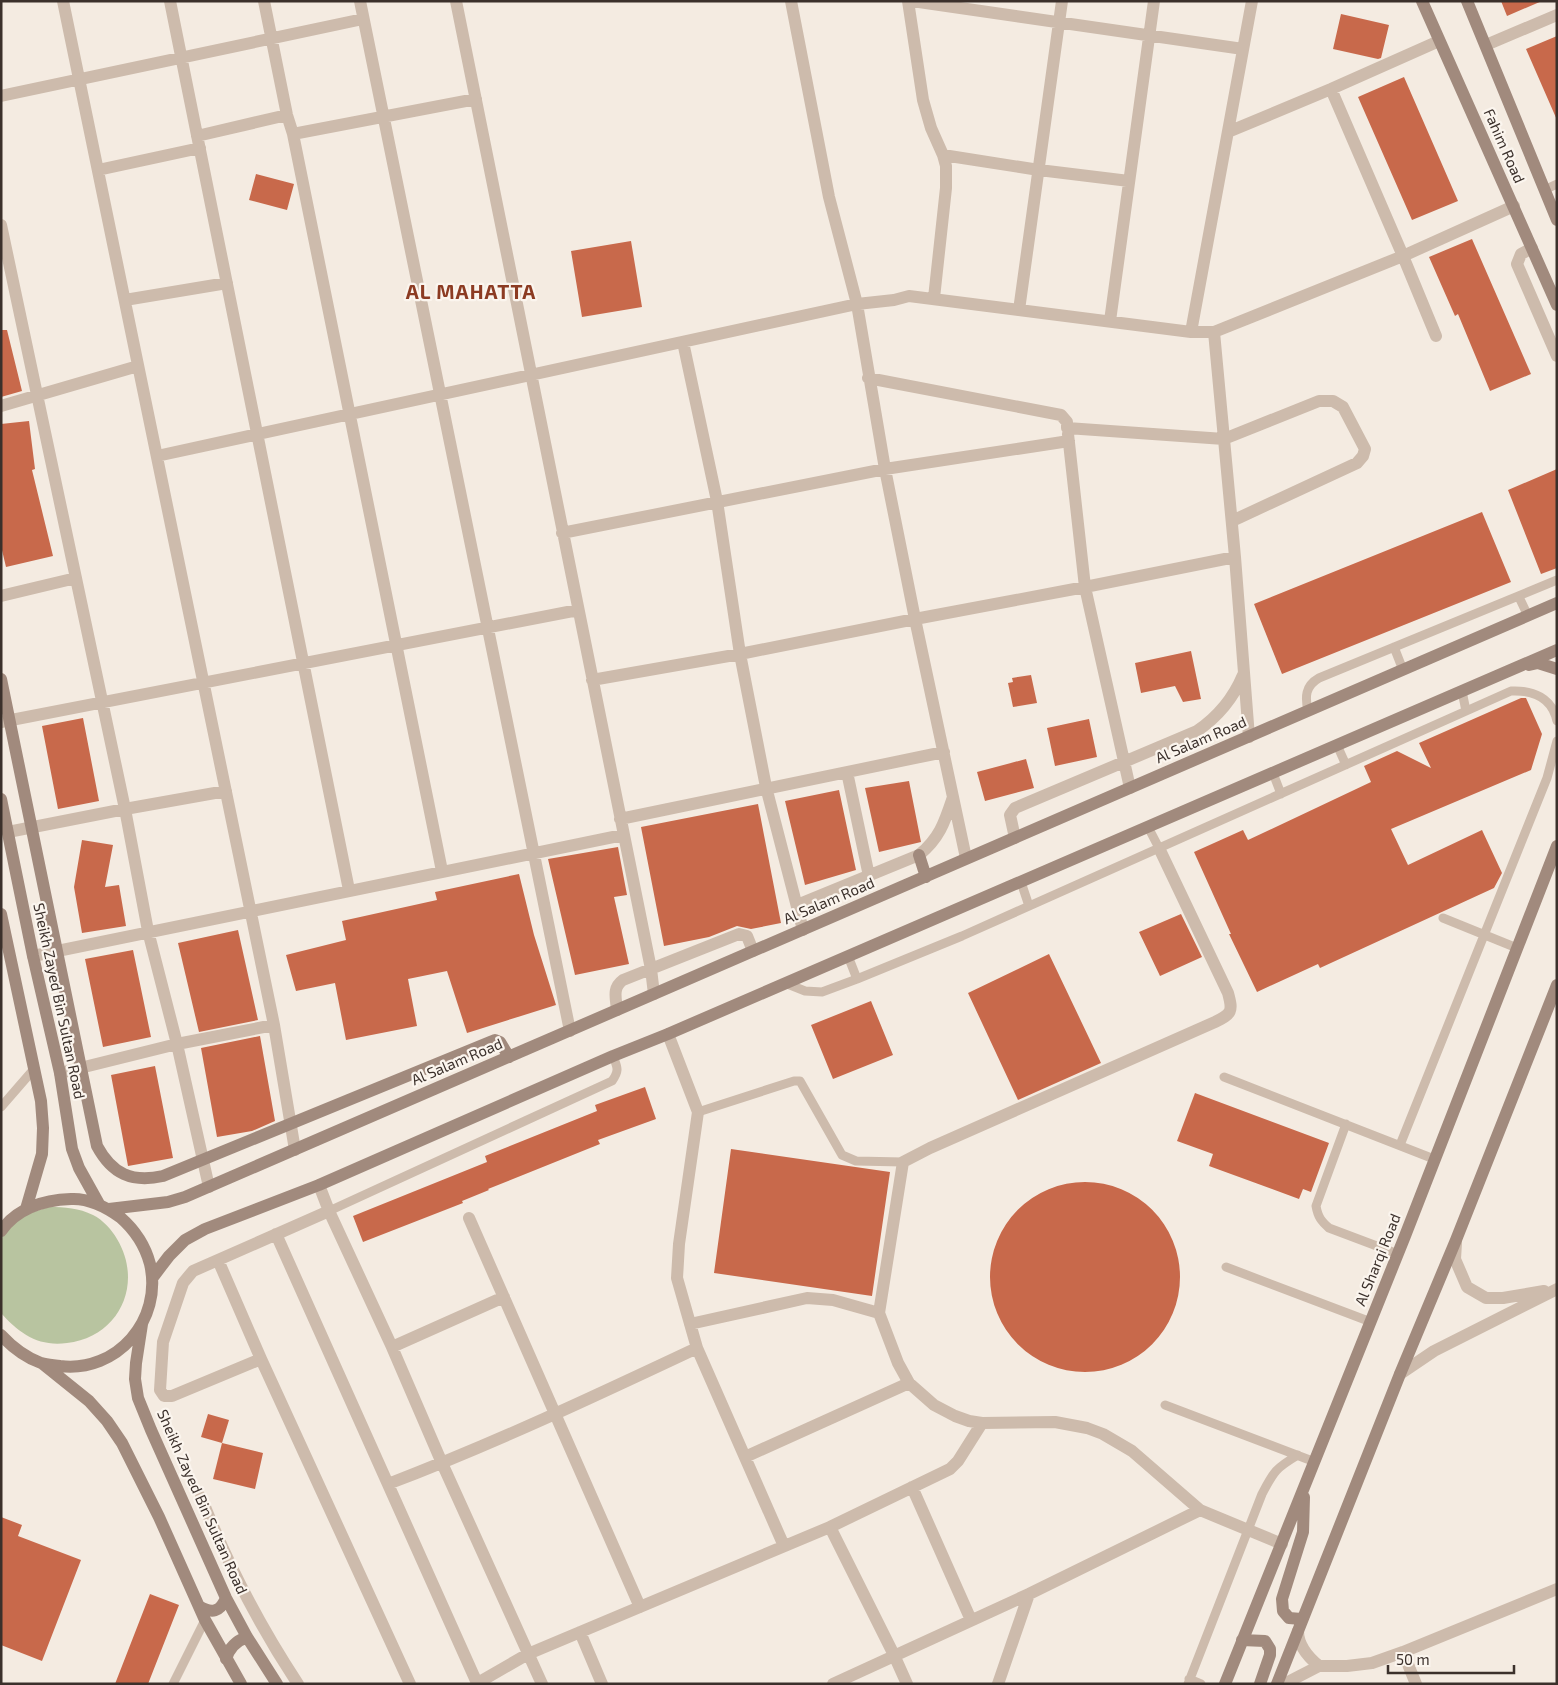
<svg xmlns="http://www.w3.org/2000/svg" width="1558" height="1685" font-family="'Exo 2',sans-serif">
  <style>
    .green { fill: #b8c4a0 }
    .building { fill: #c8694b }
    .lines { fill: none; stroke-linecap: round; stroke-linejoin: round }
    .lane { stroke: #cdbbac; stroke-width: 9 }
    .street { stroke: #cdbbac; stroke-width: 12 }
    .secondary { stroke: #a18a7d; stroke-width: 12 }
    .labels { text-anchor: middle; stroke-width: 4.5; stroke-linejoin: round; paint-order: stroke }
    .street-label { font-size: 15px; fill: #3b302b; stroke: #fbf5ee }
    .district-label { font-size: 20px; font-weight: bold; letter-spacing: 1px; fill: #8c3b22; stroke: #fbf5ee }
  </style>
  <rect width="100%" height="100%" fill="#f4ebe1"/>
  <path class="green" d="M 49,1207 C 65,1207 79,1208 93,1215 C 103,1220 112,1230 117,1239 C 144,1284 119,1337 67,1343 C 38,1347 19,1333 1,1313 L 1,1239 L 9,1227 L 27,1214 Z"/>
  <path class="building" d="M 1501,1 L 1542,1 L 1507,16 Z
    M 1341,14 L 1389,25 L 1381,58 L 1378,59 L 1333,49 Z
    M 1557,36 L 1557,120 L 1526,49 Z
    M 1404,77 L 1458,201 L 1412,220 L 1358,97 Z
    M 256,174 L 294,184 L 287,210 L 249,200 Z
    M 1472,239 L 1531,374 L 1490,391 L 1458,314 L 1455,316 L 1429,257 Z
    M 631,241 L 642,307 L 582,317 L 571,251 Z
    M 1,330 L 7,330 L 22,391 L 1,397 Z
    M 29,421 L 35,469 L 32,470 L 53,556 L 6,567 L 1,546 L 1,424 Z
    M 1557,469 L 1557,568 L 1541,574 L 1508,490 Z
    M 1482,512 L 1511,582 L 1282,674 L 1254,604 Z
    M 1191,651 L 1201,699 L 1183,702 L 1175,686 L 1141,693 L 1135,663 Z
    M 1031,675 L 1037,703 L 1013,707 L 1008,683 L 1013,682 L 1012,678 Z
    M 1521,698 L 1526,698 L 1542,734 L 1531,770 L 1391,829 L 1408,865 L 1482,830 L 1502,873 L 1494,888 L 1320,968 L 1318,964 L 1257,992 L 1229,934 L 1231,934 L 1194,852 L 1243,830 L 1248,840 L 1371,782 L 1364,766 L 1397,751 L 1431,768 L 1419,743 Z
    M 83,718 L 99,801 L 58,809 L 42,726 Z
    M 1089,719 L 1097,757 L 1055,766 L 1047,728 Z
    M 1026,759 L 1034,788 L 985,801 L 977,772 Z
    M 909,781 L 921,842 L 879,852 L 865,788 Z
    M 839,790 L 856,870 L 805,885 L 785,801 Z
    M 758,804 L 781,923 L 751,929 L 737,926 L 709,937 L 664,946 L 641,827 Z
    M 82,840 L 113,845 L 105,887 L 119,885 L 126,926 L 82,933 L 74,887 Z
    M 618,847 L 627,895 L 614,897 L 629,964 L 575,975 L 548,859 Z
    M 519,874 L 534,935 L 556,1005 L 467,1033 L 447,971 L 408,979 L 417,1026 L 346,1040 L 335,983 L 296,991 L 286,955 L 346,940 L 342,921 L 437,900 L 435,892 Z
    M 1181,914 L 1202,957 L 1160,976 L 1139,932 Z
    M 238,930 L 258,1020 L 199,1032 L 178,943 Z
    M 133,950 L 151,1037 L 103,1047 L 85,959 Z
    M 1049,954 L 1101,1063 L 1018,1100 L 968,993 Z
    M 871,1001 L 893,1055 L 833,1079 L 811,1025 Z
    M 260,1036 L 275,1121 L 252,1131 L 217,1137 L 201,1048 Z
    M 155,1066 L 173,1158 L 128,1166 L 111,1075 Z
    M 645,1087 L 656,1119 L 598,1140 L 600,1144 L 488,1189 L 489,1190 L 462,1201 L 463,1203 L 363,1242 L 353,1216 L 487,1162 L 485,1156 L 597,1111 L 595,1105 Z
    M 1195,1093 L 1329,1143 L 1311,1192 L 1303,1189 L 1299,1199 L 1209,1166 L 1213,1154 L 1177,1141 Z
    M 731,1149 L 890,1172 L 872,1296 L 714,1273 Z
    M990 1277a95 95 0 1 1 190 0a95 95 0 1 1-190 0Z
    M 208,1414 L 229,1420 L 222,1443 L 201,1437 Z
    M 222,1443 L 263,1453 L 255,1489 L 213,1479 Z
    M 1,1517 L 22,1525 L 18,1536 L 81,1560 L 42,1661 L 1,1645 Z
    M 150,1594 L 179,1605 L 148,1684 L 115,1684 Z"/>
  <g class="lines">
    <path class="lane" d="M 1544,190 L 1557,184
      M 1519,597 L 1528,616
      M 1394,647 L 1403,670
      M 1462,691 L 1466,711
      M 1308,711 C 1305,697 1305,686 1319,678 L 1557,580
      M 1337,745 L 1346,765
      M 1273,773 L 1281,794
      M 1148,827 L 1159,848
      M 1021,882 L 1029,906
      M 1443,918 L 1517,948
      M 848,956 L 857,979
      M 785,983 L 805,991 L 822,992 L 857,979 L 962,936 L 1511,691 C 1533,690 1552,698 1557,721
      M 1224,1077 L 1434,1159
      M 1,1107 L 34,1069
      M 698,1112 L 794,1081 L 800,1081 L 842,1155 L 856,1161 L 903,1162
      M 1346,1124 L 1316,1206 C 1318,1217 1321,1221 1329,1228 L 1398,1254
      M 1400,1145 L 1547,778 L 1557,741
      M 329,1211 L 612,1081 C 620,1070 617,1067 613,1056
      M 1226,1267 L 1371,1322
      M 1165,1405 L 1315,1462
      M 1189,1679 L 1201,1684
      M 173,1684 L 205,1620
      M 1188,1684 L 1262,1494 C 1274,1471 1276,1468 1298,1455"/>
    <path class="street" d="M 63,1 L 274,1025 L 295,1150
      M 170,1 L 349,890
      M 264,1 L 287,115 L 293,134 L 442,871
      M 360,1 L 570,1031
      M 456,1 L 651,969 L 654,994
      M 791,1 L 829,197 L 857,304 L 885,469 L 915,619 L 966,858
      M 908,1 L 923,100 L 931,128 L 943,155 L 946,166 L 946,188 L 934,298
      M 912,1 L 1243,49
      M 1486,45 L 1557,15
      M 1331,89 L 1403,256 L 1436,336
      M 1,96 L 363,19
      M 1228,132 L 1331,89 L 1439,41
      M 293,134 L 476,99
      M 197,136 L 287,115
      M 943,155 L 1039,170 L 1129,181
      M 98,170 L 200,148
      M 1,225 L 125,809 L 148,931 L 177,1044 L 209,1187
      M 1532,248 L 1521,254 L 1517,264 L 1557,356
      M 125,300 L 227,283
      M 1019,310 L 1062,1
      M 1110,321 L 1154,1
      M 1191,332 L 1252,1
      M 1214,332 L 1235,557 L 1249,737
      M 683,342 L 717,501 L 740,654 L 766,787 L 803,930
      M 868,378 L 1061,415 L 1067,422 L 1067,428 L 1224,439 L 1319,401 L 1333,401 L 1343,407 L 1365,449 L 1363,456 L 1357,463 L 1232,521
      M 1,406 L 138,366
      M 1068,434 L 1085,587 L 1130,788
      M 157,456 L 857,304 L 894,300 L 909,296 L 1191,332 L 1214,332 L 1403,256 L 1514,206
      M 562,533 L 885,469 L 1069,441
      M 1,596 L 76,578
      M 592,680 L 740,654 L 915,619 L 1085,587 L 1235,557
      M 1,722 L 578,610
      M 847,772 L 869,876
      M 620,819 L 944,752
      M 8,832 L 125,809 L 226,791
      M 1015,838 L 1010,815 L 1015,808 L 1197,731 C 1219,716 1233,699 1243,675
      M 1159,848 L 1228,993 C 1233,1011 1232,1014 1215,1022 L 930,1148 L 903,1162 L 879,1313 L 898,1363 L 909,1383 L 934,1405 L 955,1416 L 969,1421 L 982,1423 L 1055,1422 L 1087,1428 L 1103,1434 L 1132,1451 L 1200,1510 L 1282,1544
      M 797,905 L 919,855 C 940,838 945,821 953,797
      M 33,956 L 623,835
      M 617,1010 C 616,998 612,988 623,980 L 739,934 L 747,936 L 753,951
      M 668,1034 L 698,1112 L 679,1244 L 677,1278 L 697,1348 L 784,1546
      M 60,1073 L 177,1044 L 274,1025
      M 319,1185 L 329,1211 L 392,1347 L 442,1463 L 542,1684
      M 469,1218 L 640,1607
      M 276,1234 L 477,1683
      M 1456,1243 L 1455,1259 L 1467,1287 L 1486,1298 L 1503,1298 L 1544,1291
      M 218,1260 L 261,1359 L 410,1684
      M 690,1324 L 807,1298 L 833,1300 L 879,1313
      M 392,1347 L 504,1297
      M 261,1359 L 172,1396 L 164,1396 L 160,1390 L 163,1342 L 183,1283 L 193,1271 L 329,1211
      M 1400,1374 L 1434,1351 L 1557,1289
      M 745,1457 L 909,1383
      M 388,1484 C 493,1444 595,1396 697,1348
      M 912,1487 L 971,1620
      M 201,1497 C 227,1563 259,1625 298,1684
      M 830,1527 L 894,1655 L 907,1684
      M 1298,1631 C 1298,1645 1308,1657 1319,1666
      M 580,1632 L 602,1684
      M 1403,1652 L 1416,1684
      M 476,1684 L 528,1654 L 830,1527 L 950,1469 L 958,1461 L 982,1423
      M 833,1684 L 1029,1594 L 1200,1510
      M 998,1684 L 1029,1594
      M 1284,1684 L 1319,1666 L 1347,1666 L 1372,1663 L 1403,1652 L 1557,1589"/>
    <path class="secondary" d="M 1422,1 L 1557,305
      M 1467,1 L 1557,220
      M 1529,665 L 1538,663 L 1557,669
      M 1,679 L 97,1146 C 112,1174 132,1183 163,1176 L 490,1042 L 495,1040 L 500,1042 L 509,1057
      M 1,799 L 33,956 L 60,1073 L 72,1149 L 79,1168 L 99,1204
      M 919,855 L 926,877
      M 1,914 L 41,1101 L 43,1128 L 42,1154 L 26,1209
      M 109,1209 L 168,1202 L 185,1197 L 1557,603
      M 1,1231 C 17,1208 45,1200 71,1199 C 89,1198 106,1207 120,1217 C 135,1230 145,1245 150,1264 C 163,1320 117,1373 60,1366 C 54,1365 47,1365 41,1363 C 25,1357 13,1348 1,1335
      M 153,1277 L 169,1256 L 185,1240 L 205,1229 L 319,1185 L 613,1056 L 668,1034 L 1557,650
      M 142,1324 L 136,1363 L 135,1379 L 138,1398 L 151,1430 L 226,1598 L 247,1637 L 277,1684
      M 43,1364 L 89,1401 L 107,1421 L 122,1443 L 159,1517 L 205,1620 L 241,1684
      M 199,1606 C 212,1614 220,1612 226,1598
      M 1301,1619 L 1289,1618 L 1283,1611 L 1282,1599 L 1303,1532 L 1304,1497
      M 1242,1640 L 1265,1641 L 1270,1649 L 1270,1655 L 1260,1684
      M 226,1659 C 229,1648 236,1641 247,1637
      M 1225,1684 L 1405,1236 L 1557,846
      M 1277,1684 L 1400,1374 L 1456,1240 L 1557,985"/>
  </g>
  <g class="labels">
    <g class="street-label">
      <text transform="translate(1504 146) rotate(66)" y="5">Fahim Road</text>
      <text transform="translate(1201 740) rotate(-23)" y="5">Al Salam Road</text>
      <text transform="translate(829 901) rotate(-23)" y="5">Al Salam Road</text>
      <text transform="translate(59 1001) rotate(78)" y="5">Sheikh Zayed Bin Sultan Road</text>
      <text transform="translate(457 1062) rotate(-23)" y="5">Al Salam Road</text>
      <text transform="translate(1378 1260) rotate(-68)" y="5">Al Sharqi Road</text>
      <text transform="translate(202 1502) rotate(66)" y="5">Sheikh Zayed Bin Sultan Road</text>
    </g>
    <g class="district-label">
      <text x="471" y="299">AL MAHATTA</text>
    </g>
  </g>
  <rect width="1558" height="1685" fill="none" stroke="#3b302b" stroke-width="5"/>
  <path d="M1388 1665v8h126v-8" fill="none" stroke="#3b302b" stroke-width="2.5"/>
  <text x="1396" y="1665" font-size="15" fill="#3b302b" stroke="#fbf5ee" stroke-width="4" paint-order="stroke">50 m</text>
</svg>
